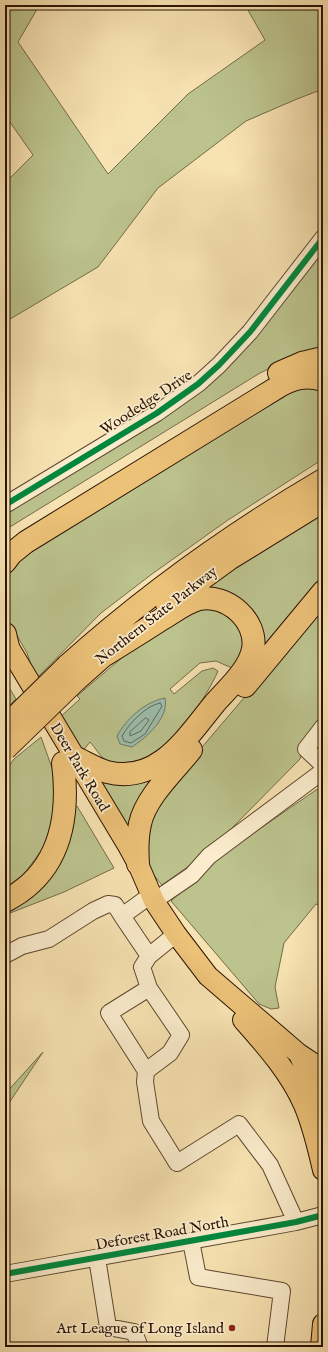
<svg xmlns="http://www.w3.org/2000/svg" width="328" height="1352" font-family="'IM FELL English',serif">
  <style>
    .green { fill: #bcc38d; stroke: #746b48 }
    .water { fill: #9dbeac; stroke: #6f7a68 }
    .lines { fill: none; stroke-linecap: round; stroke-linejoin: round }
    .shore { stroke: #646858; stroke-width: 1 }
    .minor-casing { stroke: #5e472e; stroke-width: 18 }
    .major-casing { stroke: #2b1303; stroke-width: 22 }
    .highway-casing { stroke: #2b1303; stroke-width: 24 }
    .minor { stroke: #faeccc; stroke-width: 16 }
    .major { stroke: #ecc178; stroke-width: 20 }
    .highway { stroke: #ecc178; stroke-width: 22 }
    .highway-bridge-casing { stroke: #2b1303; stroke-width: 24; stroke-linecap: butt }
    .highway-bridge { stroke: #ecc178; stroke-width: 22 }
    .cycleway-casing { stroke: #faeccc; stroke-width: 8 }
    .cycleway { stroke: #00873e; stroke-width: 6 }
    .poi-dot { fill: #8f2418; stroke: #faeccc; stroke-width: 1.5 }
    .labels { text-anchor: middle; stroke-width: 3.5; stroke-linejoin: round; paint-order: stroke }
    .street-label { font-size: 15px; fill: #2b1303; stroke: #faeccc }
    .poi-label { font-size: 15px; fill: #2b1303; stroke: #faeccc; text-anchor: end }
  </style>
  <rect width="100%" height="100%" fill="#f7e2b1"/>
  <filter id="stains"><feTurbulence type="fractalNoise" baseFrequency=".005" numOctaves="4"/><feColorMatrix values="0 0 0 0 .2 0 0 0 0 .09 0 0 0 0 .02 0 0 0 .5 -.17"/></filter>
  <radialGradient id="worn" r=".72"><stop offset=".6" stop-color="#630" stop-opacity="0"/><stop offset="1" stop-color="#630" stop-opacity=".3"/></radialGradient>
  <path class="green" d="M 5,5 L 33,5 L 36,11 L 18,42 L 108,174 L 188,94 L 265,40 L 245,5 L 323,5 L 323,89 L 297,99 L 246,121 L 158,188 L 98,267 L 5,322 L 5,183 L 33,155 L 5,115 Z
    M 323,246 L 323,351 L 293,357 L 260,373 L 5,530 L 5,511 L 160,417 Z
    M 288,385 L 323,388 L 323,459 L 228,520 L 152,574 L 101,613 L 36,679 L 27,653 L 5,615 L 5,572 L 15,556 Z
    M 323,511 L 323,574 L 261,652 L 210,590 L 209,583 Z
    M 323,601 L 323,721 L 305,741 L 300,759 L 231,829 L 189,866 L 162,885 L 151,872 L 143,853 L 147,817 L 162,794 L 243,699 Z
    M 202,606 L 222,608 L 240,624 L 244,645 L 239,659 L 232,668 L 216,661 L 200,663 L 170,689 L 174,694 L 202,671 L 213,668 L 218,671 C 206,699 170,751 142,764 C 133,768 114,766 106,760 C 100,757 95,747 90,742 L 82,752 L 58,719 L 80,699 L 77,696 L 145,638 Z
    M 5,681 L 16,699 L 5,710 Z
    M 41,737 L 57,782 L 56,812 L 44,847 L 24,874 L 5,888 L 5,772 L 14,759 Z
    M 159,778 L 129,824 L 125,825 L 96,779 Z
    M 323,788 L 323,906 L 316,904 L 284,943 L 275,987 L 279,1008 L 271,1009 L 259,1004 L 171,901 L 216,859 L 316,790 Z
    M 77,806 L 114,868 L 64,892 L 5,915 L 5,906 L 74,808 Z
    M 43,1052 L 5,1109 L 5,1094 Z"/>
  <path class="water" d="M 165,698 C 169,718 147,737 132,747 L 120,744 L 117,736 C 127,718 145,702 165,698 Z"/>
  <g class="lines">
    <path class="shore" d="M 160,703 L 162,706 L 145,734 L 131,743 L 124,741 L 122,736 C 129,724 145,706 160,703 Z
      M 146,718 L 149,720 L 141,731 L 130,736 L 130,732 Z"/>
    <defs>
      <path id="minor" d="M 5,505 L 157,413 L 198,384 L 219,365 L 250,332 L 323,238
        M 323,727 L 306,749 L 323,765
        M 154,901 L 192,875 L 209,856 L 323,771
        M 176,934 L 149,956 L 142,967 L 149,988 L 181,1035 L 170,1053 L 146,1071 L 145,1082 L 151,1121 L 177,1163 L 239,1124 L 270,1165 L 296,1222
        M 5,955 L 22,946 L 49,939 L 93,911 L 108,904 L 115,905 L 122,916
        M 149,956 L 122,916 L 151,895
        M 146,1071 L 109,1013 L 149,988
        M 191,1241 L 198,1277 L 282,1291 L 275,1347
        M 97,1258 L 108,1327 L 134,1332 L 140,1347
        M 5,1274 L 296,1222 L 323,1215"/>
      <path id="major" d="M 5,641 L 127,844 L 138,864 L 154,901 L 176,934 L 208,976 L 299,1054 L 323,1070
        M 243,1020 C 266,1046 290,1073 304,1105 C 313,1126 318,1148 323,1170
        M 299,1054 L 323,1107
        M 321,1347 L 323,1324"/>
      <path id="highway" d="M 279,373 L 302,363 L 323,358
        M 5,562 L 11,554 L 26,542 L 278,387 C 293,378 306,375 323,380
        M 167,604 L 229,559 L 323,501
        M 5,634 L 8,647
        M 67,666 C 146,595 231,534 323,480
        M 76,680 L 111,649
        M 245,686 L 323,592
        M 74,757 C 85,762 96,769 107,772 C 158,785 187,737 215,703 C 228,688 249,670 253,649 C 258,621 227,593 199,599 C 185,603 174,612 162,619 C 142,632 121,645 100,658
        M 138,864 C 137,850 137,837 140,824 C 145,798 175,770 191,750
        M 5,901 C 60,873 70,819 63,763"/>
    </defs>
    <use href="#minor" class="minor-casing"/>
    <use href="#major" class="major-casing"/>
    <use href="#highway" class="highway-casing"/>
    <use href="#minor" class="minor"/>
    <use href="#major" class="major"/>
    <use href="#highway" class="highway"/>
    <defs>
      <path id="highway-bridge" d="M 5,727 L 67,666
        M 5,749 L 76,680"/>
    </defs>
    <use href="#highway-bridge" class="highway-bridge-casing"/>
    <use href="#highway-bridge" class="highway-bridge"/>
    <defs>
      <path id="cycleway" d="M 5,505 L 157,413 L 198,384 L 219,365 L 250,332 L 323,238
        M 5,1274 L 296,1222 L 323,1215"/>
    </defs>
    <use href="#cycleway" class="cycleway-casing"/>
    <use href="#cycleway" class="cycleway"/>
  </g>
  <circle class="poi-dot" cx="232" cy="1328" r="4"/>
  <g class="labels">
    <g class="street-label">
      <text transform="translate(146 402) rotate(-33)" y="5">Woodedge Drive</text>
      <text transform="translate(156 615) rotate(-38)" y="5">Northern State Parkway</text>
      <text transform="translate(80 767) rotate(59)" y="5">Deer Park Road</text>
      <text transform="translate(162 1233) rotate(-10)" y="5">Deforest Road North</text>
    </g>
    <g class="poi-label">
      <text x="224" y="1333">Art League of Long Island</text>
    </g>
  </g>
  <rect width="328" height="1352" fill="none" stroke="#f7e2b1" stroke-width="20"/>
  <rect x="6" y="6" width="316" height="1340" fill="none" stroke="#2b1303" stroke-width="2"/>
  <rect x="10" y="10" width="308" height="1332" fill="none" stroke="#2b1303"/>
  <rect width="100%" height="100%" filter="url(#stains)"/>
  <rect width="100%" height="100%" fill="url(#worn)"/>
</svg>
